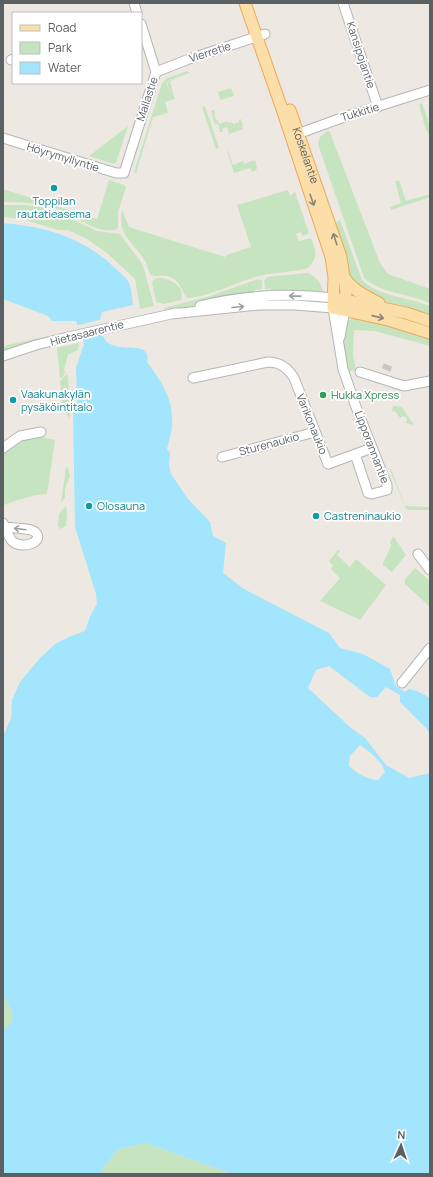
<svg xmlns="http://www.w3.org/2000/svg" width="433" height="1177" font-family="Manrope,sans-serif">
  <style>
    .green { fill: #c6e4bf }
    .water { fill: #a3e5fc; fill-rule: evenodd }
    .pier { fill: #ede9e2 }
    .lines { fill: none; stroke-linecap: round; stroke-linejoin: round }
    .minor-tunnel { stroke: #c8c7c2; stroke-width: 9; stroke-dasharray: 9 4.5; stroke-linecap: butt }
    .minor-casing { stroke: #b3b6b9; stroke-width: 11 }
    .major-casing { stroke: #eca95c; stroke-width: 13 }
    .minor { stroke: #fff; stroke-width: 9 }
    .major { stroke: #fcdfa8; stroke-width: 11 }
    .oneway { stroke: #8b8678 }
    .oneway2 { stroke: #9da0a1 }
    .culture-dot { fill: #0f9aa8; stroke: #fff; stroke-width: 1.5 }
    .leisure-dot { fill: #2e9e5b; stroke: #fff; stroke-width: 1.5 }
    .labels { text-anchor: middle; stroke-width: 3.5; stroke-linejoin: round; paint-order: stroke }
    .street-label { font-size: 11px; fill: #5b6063; stroke: #fff }
    .culture-label { font-size: 11px; fill: #0d838f; stroke: #fff; text-anchor: start }
    .leisure-label { font-size: 11px; fill: #27864d; stroke: #fff; text-anchor: start }
  </style>
  <rect width="100%" height="100%" fill="#ede9e2"/>
  <path class="green" d="M 188,71 L 189,73 L 166,82 L 170,93 L 167,82 L 175,79 L 170,82 L 175,99 L 165,102 L 168,113 L 153,117 L 136,173 L 134,172 L 162,83 L 167,78 Z
    M 231,88 L 234,96 L 220,100 L 218,92 Z
    M 422,103 L 430,126 L 430,138 L 425,127 L 419,104 Z
    M 205,106 L 219,148 L 216,149 L 202,107 Z
    M 214,110 L 215,113 L 214,114 L 216,120 L 218,120 L 219,124 L 228,121 L 228,123 L 232,122 L 233,124 L 239,122 L 239,120 L 241,119 L 243,126 L 242,127 L 243,129 L 229,134 L 227,127 L 222,129 L 223,132 L 220,132 L 218,124 L 215,124 L 213,119 L 215,118 L 213,118 L 211,111 Z
    M 128,126 L 116,163 L 113,164 L 89,156 Z
    M 329,130 L 380,263 L 388,274 L 430,289 L 430,303 C 410,294 380,293 364,278 L 318,144 L 320,137 Z
    M 227,151 L 228,151 L 233,165 L 243,161 L 244,164 L 255,160 L 257,168 L 256,168 L 257,170 L 252,172 L 250,168 L 234,173 Z
    M 109,180 L 124,185 L 126,187 L 118,212 L 118,228 L 115,230 C 93,233 75,215 55,208 C 38,203 20,202 3,202 L 3,189 L 97,219 Z
    M 399,180 L 406,201 L 430,194 L 430,197 L 391,210 L 390,207 L 401,203 L 395,181 Z
    M 288,190 L 290,196 L 295,192 L 309,233 L 303,236 L 301,232 L 296,234 L 299,241 L 311,238 C 315,250 319,256 309,267 C 305,271 272,273 264,275 C 241,279 209,298 187,298 C 181,290 180,279 167,276 C 162,275 156,277 151,275 C 148,271 147,265 145,261 C 133,241 117,236 122,210 L 129,227 L 225,257 L 227,255 L 251,247 L 237,205 Z
    M 3,205 L 26,205 L 41,207 L 62,214 L 97,231 L 120,234 L 143,265 L 154,306 L 140,309 L 135,279 L 107,253 L 87,239 L 68,230 L 59,230 L 21,219 L 3,217 Z
    M 340,220 L 362,280 C 380,297 408,297 430,306 L 430,316 L 384,302 L 351,282 L 338,237 L 336,222 Z
    M 307,273 C 316,276 322,283 323,293 L 272,292 L 271,289 L 265,289 L 264,280 L 267,277 Z
    M 160,278 C 170,278 186,287 181,300 L 164,304 L 156,302 L 152,282 L 154,279 Z
    M 258,279 L 262,281 L 262,289 L 254,290 L 254,293 L 165,312 L 164,308 L 210,296 Z
    M 362,318 L 430,336 L 430,346 L 375,331 L 354,330 L 353,356 L 356,370 L 351,371 L 346,369 L 342,340 L 345,336 L 347,322 L 351,319 Z
    M 58,334 L 59,336 L 3,352 L 3,347 L 7,345 Z
    M 79,343 L 78,350 L 68,355 L 64,370 L 65,372 L 63,377 L 60,378 L 57,348 Z
    M 67,374 L 68,378 L 70,418 L 63,411 L 60,381 Z
    M 393,406 L 402,407 L 414,425 L 406,423 L 407,419 L 406,417 L 403,416 L 400,418 L 396,412 L 392,411 Z
    M 35,436 L 55,440 L 47,494 C 32,495 19,499 5,505 L 3,501 L 3,452 L 17,441 Z
    M 66,467 L 68,468 L 70,476 L 65,489 L 65,497 L 61,503 Z
    M 389,468 L 391,469 L 405,506 L 430,507 L 430,510 L 410,510 L 406,509 Z
    M 66,506 L 67,515 L 66,526 L 60,529 L 58,526 L 59,514 Z
    M 393,537 L 394,537 L 406,555 L 392,572 L 383,565 L 383,563 L 391,546 L 390,542 Z
    M 338,550 L 340,551 L 337,555 L 350,567 L 356,559 L 386,585 L 360,620 L 320,601 L 340,578 L 331,569 L 333,566 L 329,561 Z
    M 415,568 L 430,581 L 430,607 L 405,584 L 405,579 Z
    M 3,995 C 10,1008 20,1020 3,1030 Z
    M 146,1143 L 232,1174 L 102,1174 L 101,1171 L 118,1149 Z"/>
  <path class="water" d="M 3,223 C 46,227 83,237 115,268 C 119,272 125,276 128,281 C 132,287 132,298 133,305 L 102,312 C 101,316 100,321 100,325 C 100,327 101,331 102,334 C 111,360 152,335 147,362 C 161,381 174,399 172,424 C 172,432 169,441 167,449 L 170,453 L 169,465 L 171,474 L 188,499 L 210,522 L 213,536 L 226,543 L 223,573 L 244,589 L 329,633 L 340,648 L 363,654 L 390,669 L 396,686 L 405,692 L 409,689 L 417,691 L 430,698 L 430,736 L 427,729 L 400,702 L 400,695 L 386,687 L 377,697 L 370,697 L 329,666 L 316,670 L 308,688 L 350,727 L 365,738 L 386,765 L 409,778 L 430,773 L 430,771 L 430,1174 L 232,1174 L 146,1143 L 118,1149 L 101,1171 L 102,1174 L 3,1174 L 3,1030 C 20,1020 10,1008 3,995 L 3,754 L 4,750 L 4,734 L 11,718 L 12,700 L 20,682 L 40,658 L 55,644 L 71,636 L 85,631 L 91,614 L 97,604 L 96,594 L 75,527 L 73,409 L 75,409 L 77,404 L 76,368 L 84,344 L 76,321 L 52,321 L 48,316 L 3,299 ZM 360,745 C 369,751 382,761 385,772 L 378,780 C 369,780 356,773 349,766 L 350,756 Z"/>
  <path class="pier" d="M 103,319 L 102,324 L 77,330 L 75,326 Z"/>
  <g class="lines">
    <path class="minor-tunnel" d="M 386,370 L 388,365"/>
    <defs>
      <path id="minor" d="M 134,3 L 137,13
        M 343,3 L 378,107
        M 11,60 L 13,59
        M 156,72 L 189,59 L 265,34
        M 292,136 L 347,116 L 430,90
        M 3,138 L 116,173 L 124,173 L 156,72 L 141,24
        M 200,306 C 243,295 289,293 334,298
        M 171,314 L 259,305 L 295,305 L 333,308 L 343,369 L 356,407 L 387,485 L 387,490 L 372,494 L 368,493 L 355,454
        M 340,337 L 345,310
        M 3,356 L 36,345 L 68,337 L 176,313
        M 360,372 L 404,386 L 430,381
        M 193,378 L 268,362 C 279,362 288,368 294,378 L 328,464 L 372,448
        M 3,448 L 20,436 L 41,432
        M 222,457 L 315,432
        M 3,523 C 6,528 8,535 11,540 C 20,551 46,542 35,532 C 31,528 12,528 5,527
        M 418,554 L 430,570
        M 402,683 L 430,648"/>
      <g id="major">
        <path d="M 245,3 L 282,109 L 331,257 L 334,277 L 333,308 L 388,320 L 430,333"/>
        <path id="s1" d="M 290,110 L 341,257 L 346,291 L 345,310"/>
        <path d="M 344,277 C 352,290 366,296 379,303"/>
        <path d="M 340,299 L 406,313 L 430,321"/>
      </g>
    </defs>
    <use href="#minor" class="minor-casing"/>
    <use href="#major" class="major-casing"/>
    <use href="#minor" class="minor"/>
    <use href="#major" class="major"/>
  </g>
  <defs><path id="oneway-shaft" d="M-6 0H5M1.5-3L5.5 0L1.5 3" fill="none" stroke-width="1.6" stroke-linecap="round" stroke-linejoin="round"/></defs>
  <g class="oneway">
    <use href="#oneway-shaft" transform="translate(312 200) rotate(71)"/>
    <use href="#oneway-shaft" transform="translate(335 239) rotate(-108)"/>
    <use href="#oneway-shaft" transform="translate(378 317) rotate(13)"/>
  </g>
  <g class="oneway2">
    <use href="#oneway-shaft" transform="translate(295 296) rotate(-179)"/>
    <use href="#oneway-shaft" transform="translate(238 307) rotate(-5)"/>
    <use href="#oneway-shaft" transform="translate(20 529) rotate(-173)"/>
  </g>
  <g class="culture-dot">
    <circle cx="54" cy="188" r="4"/>
    <circle cx="13" cy="400" r="4"/>
    <circle cx="89" cy="506" r="4"/>
    <circle cx="316" cy="516" r="4"/>
  </g>
  <circle class="leisure-dot" cx="323" cy="395" r="4"/>
  <g class="labels">
    <g class="street-label">
      <text transform="translate(210 52) rotate(-18)" y="4">Vierretie</text>
      <text transform="translate(361 55) rotate(72)" y="4">Kansipojantie</text>
      <text transform="translate(147 99) rotate(-72)" y="4">Mallastie</text>
      <text transform="translate(360 112) rotate(-17)" y="4">Tukkitie</text>
      <text dy="4" stroke="none"><textPath href="#s1" startOffset="48">Koskelantie</textPath></text>
      <text transform="translate(63 157) rotate(17)" y="4">Höyrymyllyntie</text>
      <text transform="translate(87 333) rotate(-14)" y="4">Hietasaarentie</text>
      <text transform="translate(312 424) rotate(68)" y="4">Varikonaukio</text>
      <text transform="translate(269 444) rotate(-15)" y="4">Sturenaukio</text>
      <text transform="translate(372 447) rotate(69)" y="4">Lipporannantie</text>
    </g>
    <g class="culture-label">
      <text x="54" y="205" text-anchor="middle">Toppilan<tspan x="54" dy="13">rautatieasema</tspan></text>
      <text x="21" y="398">Vaakunakylän<tspan x="21" dy="13">pysäköintitalo</tspan></text>
      <text x="97" y="510">Olosauna</text>
      <text x="324" y="520">Castreninaukio</text>
    </g>
    <g class="leisure-label">
      <text x="331" y="399">Hukka Xpress</text>
    </g>
  </g>
  <rect width="433" height="1177" fill="none" stroke="#5b6063" stroke-width="8"/>
  <rect x="12" y="12" width="130" height="72" fill="#ffffff" stroke="#bdbfc1"/>
  <rect x="20" y="25" width="20" height="6" fill="#fcdfa8" stroke="#bdbfc1"/>
  <text x="48" y="32" font-size="12" fill="#5b6063">Road</text>
  <rect x="20" y="42" width="20" height="12" fill="#c6e4bf" stroke="#bdbfc1"/>
  <text x="48" y="52" font-size="12" fill="#5b6063">Park</text>
  <rect x="20" y="62" width="20" height="12" fill="#a3e5fc" stroke="#bdbfc1"/>
  <text x="48" y="72" font-size="12" fill="#5b6063">Water</text>
  <g transform="translate(401 1145) rotate(3)" stroke="#ffffff" stroke-width="3" paint-order="stroke">
  <path d="M0-3L7 15L0 10L-7 15Z" fill="#5b6063"/>
  <text y="-6" font-size="11" font-weight="bold" text-anchor="middle" fill="#5b6063">N</text>
  </g>
</svg>
